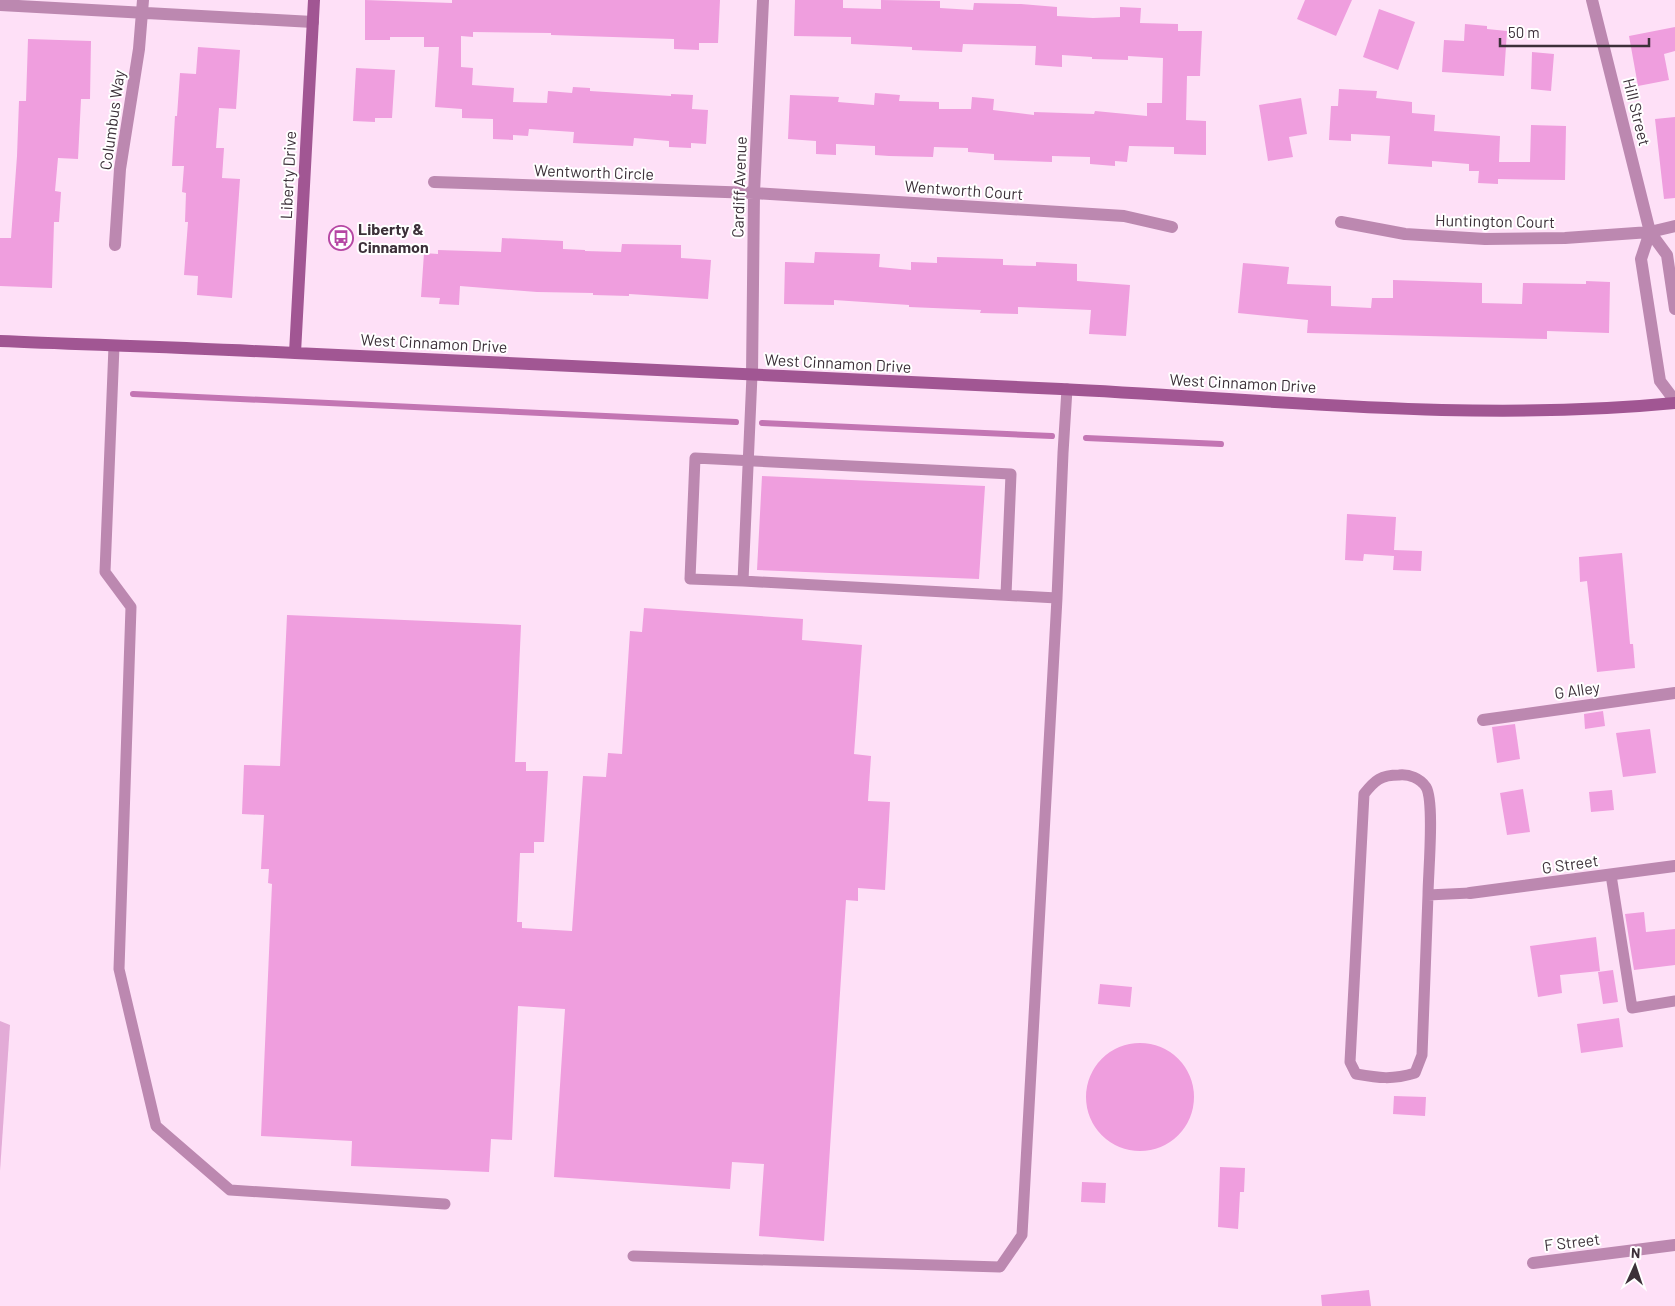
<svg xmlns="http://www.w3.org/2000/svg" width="1675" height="1306" font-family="Barlow,sans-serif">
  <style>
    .green { fill: #e3abd7 }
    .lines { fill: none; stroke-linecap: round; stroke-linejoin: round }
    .stream { stroke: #c375b3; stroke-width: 6 }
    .building { fill: #ef9ede }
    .lane { stroke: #bc88b0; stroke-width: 11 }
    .street { stroke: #bc88b0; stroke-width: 12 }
    .secondary { stroke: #a15693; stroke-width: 12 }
    .labels { text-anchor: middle; stroke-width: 4; stroke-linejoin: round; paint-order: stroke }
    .street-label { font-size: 16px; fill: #3c3039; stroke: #fff }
    .poi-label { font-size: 16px; font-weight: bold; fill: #3c3039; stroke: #fff; text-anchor: start }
  </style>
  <rect width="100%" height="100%" fill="#fee0f7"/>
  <path class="green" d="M 0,1021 L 10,1025 L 0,1171 Z"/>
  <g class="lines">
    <path class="stream" d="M 133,394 L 736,422
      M 762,423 L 1052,436
      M 1086,438 L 1221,444"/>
  </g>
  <path class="building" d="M 365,0 L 452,3 L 452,0 L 720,0 L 718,43 L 699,43 L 699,50 L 674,49 L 674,39 L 551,35 L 551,33 L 473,32 L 473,37 L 461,36 L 461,67 L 473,68 L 472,85 L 514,88 L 513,102 L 547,103 L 548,91 L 572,93 L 573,87 L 590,88 L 590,91 L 671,96 L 671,94 L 693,95 L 692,109 L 708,110 L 706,144 L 691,143 L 691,148 L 669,147 L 669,141 L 634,138 L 633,146 L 573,143 L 574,132 L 529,129 L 528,136 L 513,135 L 513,140 L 493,139 L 493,119 L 462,118 L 462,109 L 435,107 L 439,47 L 424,47 L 424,37 L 390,37 L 390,40 L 365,40 Z
    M 795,0 L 843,0 L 843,8 L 881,9 L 881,0 L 940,1 L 940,8 L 973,10 L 974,3 L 1021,4 L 1057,7 L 1057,16 L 1093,18 L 1120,17 L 1120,7 L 1141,8 L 1140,23 L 1178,24 L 1178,31 L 1202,31 L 1200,76 L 1187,76 L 1186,120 L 1206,121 L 1206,155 L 1174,154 L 1174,147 L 1129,146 L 1127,162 L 1115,161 L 1115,166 L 1090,164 L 1090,157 L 1052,156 L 1052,162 L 994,160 L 994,154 L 968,152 L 968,148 L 934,147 L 933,157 L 889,156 L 875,155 L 875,146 L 836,144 L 836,155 L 816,154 L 816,141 L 788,139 L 790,95 L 839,97 L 838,102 L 874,105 L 875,93 L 900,95 L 899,101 L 939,102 L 939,109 L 971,109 L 972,97 L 994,99 L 993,110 L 1034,115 L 1034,112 L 1094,114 L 1095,111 L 1147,116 L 1147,103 L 1162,103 L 1163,58 L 1128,56 L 1128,60 L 1092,59 L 1092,57 L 1062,55 L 1062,67 L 1035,65 L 1036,46 L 963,44 L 962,52 L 912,50 L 912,47 L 851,44 L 851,37 L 794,36 Z
    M 1305,0 L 1352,0 L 1336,36 L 1297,19 Z
    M 1379,9 L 1415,22 L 1398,70 L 1363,57 Z
    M 1465,24 L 1487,26 L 1487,29 L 1507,31 L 1504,76 L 1442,72 L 1444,40 L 1464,41 Z
    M 1675,27 L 1675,51 L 1664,54 L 1669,80 L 1638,86 L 1629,36 Z
    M 28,39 L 91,41 L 90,99 L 81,99 L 78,159 L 58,158 L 55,191 L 61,192 L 59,222 L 54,222 L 52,288 L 0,286 L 0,238 L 11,238 L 17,156 L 19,101 L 26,101 Z
    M 198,47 L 240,50 L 236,109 L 219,108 L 216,148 L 224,148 L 222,178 L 240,179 L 232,298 L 197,295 L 198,276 L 184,275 L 188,222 L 185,222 L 186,193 L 182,192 L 184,166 L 172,166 L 175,116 L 177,116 L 180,73 L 196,74 Z
    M 1532,52 L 1554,54 L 1551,91 L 1531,89 Z
    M 356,68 L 395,70 L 392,118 L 375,118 L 375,122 L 353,121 Z
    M 1339,89 L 1377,91 L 1376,98 L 1412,102 L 1412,113 L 1435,115 L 1434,131 L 1500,136 L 1499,162 L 1530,162 L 1531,125 L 1566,126 L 1565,180 L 1498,179 L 1498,184 L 1478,183 L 1479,171 L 1469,171 L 1469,164 L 1432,161 L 1432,167 L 1388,164 L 1390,136 L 1351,134 L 1351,141 L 1329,140 L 1331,106 L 1338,106 Z
    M 1301,98 L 1307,134 L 1289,137 L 1293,157 L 1268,161 L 1259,105 Z
    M 1675,117 L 1675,198 L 1664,199 L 1655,119 Z
    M 502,238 L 563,241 L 563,249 L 585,250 L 585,251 L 621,252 L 622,244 L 681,245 L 681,258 L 711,260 L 708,299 L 629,294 L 629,296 L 593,295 L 593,293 L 537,292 L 460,286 L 459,305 L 439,304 L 440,298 L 421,297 L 424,253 L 438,254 L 438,250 L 501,252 Z
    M 815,252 L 880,254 L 879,267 L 911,270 L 911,262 L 937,263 L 937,257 L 1003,259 L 1003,265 L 1036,266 L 1036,262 L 1077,264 L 1077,281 L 1130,285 L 1126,336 L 1089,334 L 1091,310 L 1018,307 L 1018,314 L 980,313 L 981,310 L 909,307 L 909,305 L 834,300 L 834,305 L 784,304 L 785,262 L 814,263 Z
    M 1243,263 L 1289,267 L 1287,284 L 1331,286 L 1331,306 L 1371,308 L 1372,298 L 1393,298 L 1393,280 L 1482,283 L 1482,303 L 1522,304 L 1523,283 L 1586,284 L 1586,281 L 1610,282 L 1609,333 L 1547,331 L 1547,339 L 1307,333 L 1308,320 L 1238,313 Z
    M 762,476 L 985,486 L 979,579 L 757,570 Z
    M 1347,514 L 1396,517 L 1394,550 L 1422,551 L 1421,571 L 1393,570 L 1394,556 L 1364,554 L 1363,561 L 1345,560 Z
    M 1622,553 L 1630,644 L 1633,644 L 1635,668 L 1597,672 L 1587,581 L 1580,582 L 1579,557 Z
    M 644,608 L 803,619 L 802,640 L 862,645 L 854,754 L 871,756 L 868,801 L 890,802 L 885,890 L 858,888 L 858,901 L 846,900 L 824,1241 L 759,1236 L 764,1164 L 732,1162 L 730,1189 L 554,1177 L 565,1009 L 518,1006 L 512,1140 L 491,1139 L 489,1172 L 351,1166 L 352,1141 L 261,1136 L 272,884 L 268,883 L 269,869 L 261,869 L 264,815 L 242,814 L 244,765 L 280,766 L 287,615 L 521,625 L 515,762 L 526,762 L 526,771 L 548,771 L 544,842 L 534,842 L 534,853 L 520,853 L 517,922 L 522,922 L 522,928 L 572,931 L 583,776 L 606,777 L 608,753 L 622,754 L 630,631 L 642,632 Z
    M 1603,711 L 1605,726 L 1585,729 L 1584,714 Z
    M 1515,724 L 1520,759 L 1497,763 L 1492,727 Z
    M 1650,729 L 1656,773 L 1623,777 L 1616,733 Z
    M 1523,789 L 1530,832 L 1507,835 L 1500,793 Z
    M 1612,790 L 1614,810 L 1591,812 L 1589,792 Z
    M 1644,912 L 1646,932 L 1675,929 L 1675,965 L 1634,970 L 1625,914 Z
    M 1596,937 L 1600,971 L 1560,975 L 1562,993 L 1538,997 L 1530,946 Z
    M 1613,970 L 1618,1002 L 1603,1004 L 1598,972 Z
    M 1100,984 L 1132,987 L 1130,1007 L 1098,1004 Z
    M 1619,1018 L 1623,1047 L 1581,1053 L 1577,1024 Z
    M1086 1097a54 54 0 1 1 108 0a54 54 0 1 1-108 0Z
    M 1394,1096 L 1426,1097 L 1425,1116 L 1393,1114 Z
    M 1220,1167 L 1245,1168 L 1244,1192 L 1240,1192 L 1238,1229 L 1218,1227 Z
    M 1082,1182 L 1106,1183 L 1105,1203 L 1081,1202 Z
    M 1369,1290 L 1371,1306 L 1322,1306 L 1321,1295 Z"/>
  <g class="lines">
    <path class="lane" d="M 114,346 L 105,572 L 131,607 L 119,969 L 156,1126 L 230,1190 L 445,1204
      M 752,375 L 743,581 L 1057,598
      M 743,581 L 690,579 L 695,458 L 1011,474 L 1006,595
      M 1611,875 L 1632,1008 L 1675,1001
      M 1428,895 C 1428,874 1435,802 1426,787 C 1420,778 1409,774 1399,775 C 1381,775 1375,780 1364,794 L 1350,1062 L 1356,1074 C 1379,1078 1392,1080 1415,1073 L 1422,1055 L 1428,895 L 1470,893
      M 633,1256 L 1000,1267 L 1022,1235 L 1057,598 L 1063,453 L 1067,389"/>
    <path class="street" d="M 1592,0 L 1650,232 L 1667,255 L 1675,309
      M 0,5 L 313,22
      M 434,182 L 754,193 L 1124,216 L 1172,227
      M 1341,222 L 1405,234 L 1485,239 L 1565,238 L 1650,232 L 1675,226
      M 1650,232 L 1641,259 L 1660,381 L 1675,401
      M 115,245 L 120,169 L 139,49 L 143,0
      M 752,375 L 754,193 L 763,0
      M 1483,720 L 1675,693
      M 1470,893 L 1675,866
      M 1533,1263 L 1675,1245"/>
    <path class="secondary" d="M 0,341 C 98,345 196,348 295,353 C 550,363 805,377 1061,389 C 1265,399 1471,423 1675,403
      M 295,353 L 314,0"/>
  </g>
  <defs>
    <symbol id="bus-ring" viewBox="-11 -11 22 22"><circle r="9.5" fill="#fff" stroke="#b647a4" stroke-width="1.5"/><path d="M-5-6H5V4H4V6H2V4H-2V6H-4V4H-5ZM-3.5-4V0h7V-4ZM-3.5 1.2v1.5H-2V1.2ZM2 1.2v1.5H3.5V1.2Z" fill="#b647a4"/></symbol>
  </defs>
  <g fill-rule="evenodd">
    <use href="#bus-ring" x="327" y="224" width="28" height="28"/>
  </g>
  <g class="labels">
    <g class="street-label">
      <text transform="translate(1637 112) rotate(76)" y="6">Hill Street</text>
      <text transform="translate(112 120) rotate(-82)" y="6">Columbus Way</text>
      <text transform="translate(594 172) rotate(2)" y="6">Wentworth Circle</text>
      <text transform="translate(288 175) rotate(-87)" y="6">Liberty Drive</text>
      <text transform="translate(739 187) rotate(-88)" y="6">Cardiff Avenue</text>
      <text transform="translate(964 190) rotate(4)" y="6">Wentworth Court</text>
      <text transform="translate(1495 221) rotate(1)" y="6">Huntington Court</text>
      <text transform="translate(434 343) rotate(3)" y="6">West Cinnamon Drive</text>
      <text transform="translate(838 363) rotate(3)" y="6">West Cinnamon Drive</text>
      <text transform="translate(1243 383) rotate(3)" y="6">West Cinnamon Drive</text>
      <text transform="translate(1577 690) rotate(-8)" y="6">G Alley</text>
      <text transform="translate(1570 864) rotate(-8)" y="6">G Street</text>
      <text transform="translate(1572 1242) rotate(-7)" y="6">F Street</text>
    </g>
    <g class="poi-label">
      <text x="358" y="235">Liberty &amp;<tspan x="358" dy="18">Cinnamon</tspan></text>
    </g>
  </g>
  <g transform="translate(1635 1266) rotate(3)" stroke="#ffffff" stroke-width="4" paint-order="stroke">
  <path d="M0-4L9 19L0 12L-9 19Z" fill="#3c3039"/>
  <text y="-8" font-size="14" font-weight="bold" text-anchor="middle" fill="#3c3039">N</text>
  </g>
  <path d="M1500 38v8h149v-8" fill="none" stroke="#3c3039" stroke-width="2.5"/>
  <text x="1508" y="38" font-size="15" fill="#3c3039" stroke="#ffffff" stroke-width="4" paint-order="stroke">50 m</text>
</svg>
